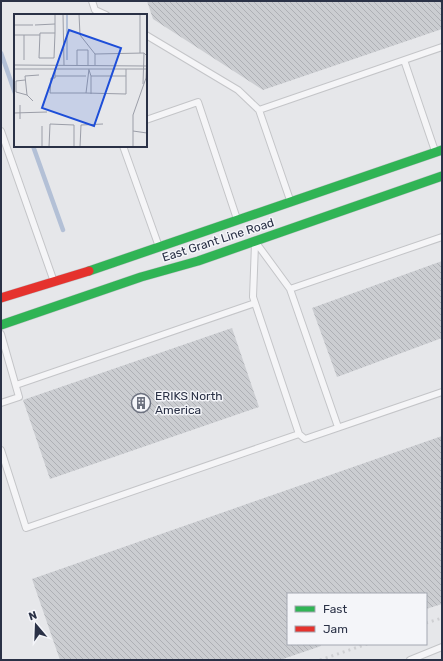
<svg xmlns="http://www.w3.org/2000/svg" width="443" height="661" font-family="Rubik,sans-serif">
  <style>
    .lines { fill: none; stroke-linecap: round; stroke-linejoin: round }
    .stream { stroke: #b3c0d6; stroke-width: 4.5 }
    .building { fill: url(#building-back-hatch) }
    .lane-casing { stroke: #c4c5c8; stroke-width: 8 }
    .fast-casing { stroke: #c1c4c8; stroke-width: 10 }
    .jam-casing { stroke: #c1c4c8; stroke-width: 10 }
    .lane { stroke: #f5f5f7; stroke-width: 6 }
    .fast { stroke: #30b455; stroke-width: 9 }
    .jam { stroke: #e5322d; stroke-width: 9 }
    .rail { stroke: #cecfd2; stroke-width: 3; stroke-dasharray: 2 4; stroke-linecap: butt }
    .labels { text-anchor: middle; stroke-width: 3; stroke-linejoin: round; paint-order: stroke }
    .street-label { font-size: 12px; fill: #2a3146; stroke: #f4f5f9 }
    .poi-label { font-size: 12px; fill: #2a3146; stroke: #f4f5f9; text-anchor: start }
    .inset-river { fill: none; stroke: #b3c0d6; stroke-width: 2 }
    .inset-road { fill: none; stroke: #9b9ea8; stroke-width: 1 }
    .view { fill: #1d4ed8; fill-opacity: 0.15; stroke: #1d4ed8; stroke-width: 2 }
    .inset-edge { fill: none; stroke: #2a3146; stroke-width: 2 }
  </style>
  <defs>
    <pattern id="building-back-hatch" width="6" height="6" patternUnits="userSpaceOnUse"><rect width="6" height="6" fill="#cbcdd1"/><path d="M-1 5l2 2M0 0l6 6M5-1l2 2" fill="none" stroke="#aeb0b5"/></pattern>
  </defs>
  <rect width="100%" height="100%" fill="#e6e7ea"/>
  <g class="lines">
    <path class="stream" d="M 1,53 L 15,93
      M 33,146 L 63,230"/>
  </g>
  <path class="building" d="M 147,1 L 442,1 L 442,29 L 263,90 L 153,19 Z
    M 442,261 L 442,338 L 337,377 L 312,308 Z
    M 232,328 L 259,407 L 50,479 L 23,400 Z
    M 442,436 L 442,604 L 426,609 L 426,594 L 288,594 L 288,644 L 321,644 L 321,646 L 280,660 L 60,660 L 32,579 Z"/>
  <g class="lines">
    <defs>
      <path id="lane" d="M 92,1 L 95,10 L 106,15
        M 146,35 L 238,90 L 259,110
        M 404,60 L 435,151
        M 146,120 L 198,102 L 237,219
        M 1,131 L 53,279
        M 123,146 L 158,244
        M 290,200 L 259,110 L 442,47
        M 257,244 L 290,289 L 442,237
        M 290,289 L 338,427
        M 1,334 L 19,397 L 1,403
        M 16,385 L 255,303
        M 299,434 L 305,439 L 442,392
        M 1,450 L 26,528 L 299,434 L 253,297 L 255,244
        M 410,660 L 442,647"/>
      <path id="fast" d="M 89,271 L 442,150
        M 1,325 L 141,277 L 198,261 L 442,176"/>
      <path id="jam" d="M 1,298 L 89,271"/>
    </defs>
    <use href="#lane" class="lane-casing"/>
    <use href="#fast" class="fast-casing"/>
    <use href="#jam" class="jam-casing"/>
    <use href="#lane" class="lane"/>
    <use href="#fast" class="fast"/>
    <use href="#jam" class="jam"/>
    <path class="rail" d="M 426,623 L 442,618
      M 320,660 L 367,644"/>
  </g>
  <defs>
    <symbol id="building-ring" viewBox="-11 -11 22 22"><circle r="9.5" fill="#f4f5f9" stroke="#6c717f" stroke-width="1.5"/><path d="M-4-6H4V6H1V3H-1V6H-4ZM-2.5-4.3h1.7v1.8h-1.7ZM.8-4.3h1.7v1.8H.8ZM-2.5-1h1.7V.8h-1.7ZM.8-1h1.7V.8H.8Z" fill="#6c717f"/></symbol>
  </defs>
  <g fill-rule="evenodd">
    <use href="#building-ring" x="130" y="392" width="22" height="22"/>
  </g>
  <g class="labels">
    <g class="street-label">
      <text transform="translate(218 240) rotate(-18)" y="4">East Grant Line Road</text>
    </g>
    <g class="poi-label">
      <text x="155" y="400">ERIKS North<tspan x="155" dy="14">America</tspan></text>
    </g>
  </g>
  <g transform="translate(14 14)">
    <rect width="133" height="133" fill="#e6e7ea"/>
    <path class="inset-river" d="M 53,0 L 53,46"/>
    <path class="inset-road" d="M 49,0 L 50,51M 65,0 L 66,21 L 81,40M 0,11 L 19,11M 21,11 L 41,10M 41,19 L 26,19 L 25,44 L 40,44 L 41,19 L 41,0M 0,21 L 26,21M 10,21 L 10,46M 126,39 L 126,0M 0,51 L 133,52M 63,51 L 63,36 L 74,36 L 74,52M 81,51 L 81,40 L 130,39M 0,55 L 133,55M 41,55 L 41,64 L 37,64 L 36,79 L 72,79 L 75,55M 75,56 L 77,62 L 112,62 L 112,55M 41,62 L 72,62M 77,62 L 77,80M 11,66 L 2,67 L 2,78 L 13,81 L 19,87M 129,70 L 130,39M 72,79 L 112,80 L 112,62M 13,81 L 11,62 L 25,61M 0,99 L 33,98M 6,105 L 6,91M 28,112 L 28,133M 119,117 L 133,119M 35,133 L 36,110 L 60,111 L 60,133M 66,133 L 67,111 L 89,110M 119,133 L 119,101 L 132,64 L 133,42 L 130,39"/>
    <path class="view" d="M 55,16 L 107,34 L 80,112 L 28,94 Z"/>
    <rect width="133" height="133" class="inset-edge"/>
  </g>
  <rect width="443" height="661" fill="none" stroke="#2a3146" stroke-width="4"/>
  <rect x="287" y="593" width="140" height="52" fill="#f4f5f9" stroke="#a3a7b1"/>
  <rect x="295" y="606" width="20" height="6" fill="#30b455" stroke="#a3a7b1"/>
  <text x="323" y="613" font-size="12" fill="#2a3146">Fast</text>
  <rect x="295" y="626" width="20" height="6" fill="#e5322d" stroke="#a3a7b1"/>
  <text x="323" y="633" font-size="12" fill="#2a3146">Jam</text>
  <g transform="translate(36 625) rotate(341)" stroke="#f4f5f9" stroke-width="3" paint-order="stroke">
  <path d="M0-3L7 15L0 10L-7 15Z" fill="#2a3146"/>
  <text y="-6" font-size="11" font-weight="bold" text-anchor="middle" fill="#2a3146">N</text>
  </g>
</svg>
